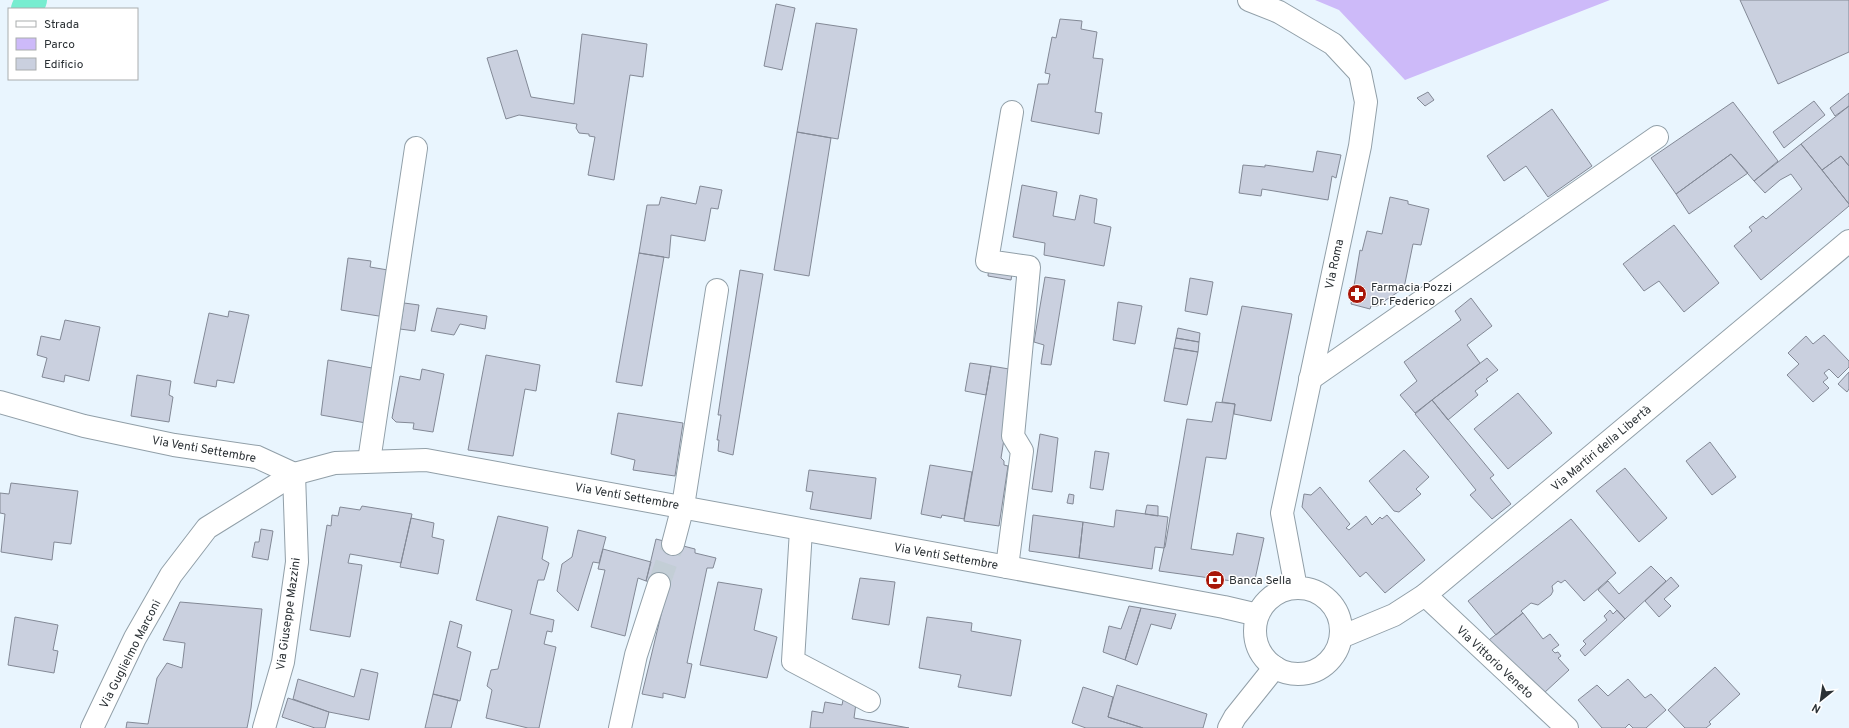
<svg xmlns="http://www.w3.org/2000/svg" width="1849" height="728" font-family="Overpass,sans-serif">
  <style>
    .green { fill: #cdbaf9 }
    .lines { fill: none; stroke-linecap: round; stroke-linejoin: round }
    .canal { stroke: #77edd0; stroke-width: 32 }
    .building { fill: #cad0df; stroke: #838996 }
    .minor-tunnel { stroke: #c3ced6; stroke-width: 22; stroke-dasharray: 22 11; stroke-linecap: butt }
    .minor-casing { stroke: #919fa8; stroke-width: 24 }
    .tertiary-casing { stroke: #919fa8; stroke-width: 24 }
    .minor { stroke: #fff; stroke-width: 22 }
    .tertiary { stroke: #fff; stroke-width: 22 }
    .labels { text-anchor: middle; stroke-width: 3; stroke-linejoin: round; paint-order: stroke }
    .street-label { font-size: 12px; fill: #2b3135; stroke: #fff }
    .poi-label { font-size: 12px; fill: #2b3135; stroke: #fff; text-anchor: start }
  </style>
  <rect width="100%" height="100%" fill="#e9f5fe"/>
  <path class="green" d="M 1315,0 L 1610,0 L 1405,80 L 1339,10 Z"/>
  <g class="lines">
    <path class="canal" d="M 27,9 L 31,0"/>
  </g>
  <path class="building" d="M 1740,0 L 1849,0 L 1849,52 L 1778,84 Z
    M 776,4 L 795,8 L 782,70 L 764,66 Z
    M 1060,19 L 1082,21 L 1081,29 L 1097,32 L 1093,58 L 1103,59 L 1095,112 L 1102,113 L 1099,134 L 1031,121 L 1038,84 L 1048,84 L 1050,74 L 1045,73 L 1052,37 L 1056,38 Z
    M 816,23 L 857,29 L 838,139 L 797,132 Z
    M 582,34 L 647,44 L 643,77 L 630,75 L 614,180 L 588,175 L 595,137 L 589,136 L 589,134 L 579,133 L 576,128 L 577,124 L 519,115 L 506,119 L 487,58 L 517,50 L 531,97 L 574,104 Z
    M 1428,92 L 1434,100 L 1425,106 L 1417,98 Z
    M 1849,93 L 1849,106 L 1835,116 L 1830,108 Z
    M 1814,101 L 1825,115 L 1784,148 L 1773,132 Z
    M 1733,102 L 1778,161 L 1754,181 L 1731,154 L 1676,194 L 1651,158 Z
    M 1849,106 L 1849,166 L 1841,156 L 1822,170 L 1801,144 Z
    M 1552,109 L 1592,166 L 1548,197 L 1526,166 L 1504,181 L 1487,156 Z
    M 797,132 L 831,138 L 809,276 L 774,270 Z
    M 1801,144 L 1849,204 L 1849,206 L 1761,280 L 1734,246 L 1752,231 L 1749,227 L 1763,216 L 1766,219 L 1802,189 L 1791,174 L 1780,180 L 1765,193 L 1754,181 Z
    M 1317,151 L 1341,155 L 1336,178 L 1332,176 L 1328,200 L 1262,189 L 1261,196 L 1239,193 L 1243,165 L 1265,167 L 1265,165 L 1313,172 Z
    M 1731,154 L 1748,173 L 1689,214 L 1676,194 Z
    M 1841,156 L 1849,166 L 1849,204 L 1822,170 Z
    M 1022,185 L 1057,192 L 1053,216 L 1075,220 L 1080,195 L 1097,199 L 1094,223 L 1111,227 L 1104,266 L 1044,255 L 1045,243 L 1013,237 Z
    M 700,186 L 722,190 L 718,209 L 711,208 L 705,241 L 671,235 L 669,258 L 639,253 L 647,205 L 659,205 L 661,197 L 696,204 Z
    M 1390,197 L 1408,201 L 1408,204 L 1429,209 L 1421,245 L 1413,244 L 1404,288 L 1377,306 L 1371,306 L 1370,309 L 1351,304 L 1360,250 L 1362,251 L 1367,231 L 1382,234 Z
    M 1674,225 L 1719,283 L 1684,312 L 1659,281 L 1644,291 L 1623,264 Z
    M 639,253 L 664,257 L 642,386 L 616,382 Z
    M 348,258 L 371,261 L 370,267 L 388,270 L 385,317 L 341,310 Z
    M 989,263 L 1013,268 L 1011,280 L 988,276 Z
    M 740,270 L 763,274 L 733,455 L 718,451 L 719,440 L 717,440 L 721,415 L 718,415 Z
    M 1045,277 L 1065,280 L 1051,365 L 1041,364 L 1044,345 L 1034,342 Z
    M 1190,278 L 1213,282 L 1207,315 L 1185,311 Z
    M 1471,298 L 1492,326 L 1467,345 L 1480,363 L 1415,413 L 1400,395 L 1417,381 L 1404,362 L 1461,320 L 1455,311 Z
    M 1118,302 L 1142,306 L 1135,344 L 1113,340 Z
    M 404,303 L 419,305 L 415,331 L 400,329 Z
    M 1242,306 L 1292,314 L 1271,421 L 1234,414 L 1235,404 L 1222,402 Z
    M 437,308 L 487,316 L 485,329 L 460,324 L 454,335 L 431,331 Z
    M 229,311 L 249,315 L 234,383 L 217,380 L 216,387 L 194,383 L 209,313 L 228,317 Z
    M 65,320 L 100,327 L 89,381 L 65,375 L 64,382 L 42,377 L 47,358 L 37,355 L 41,336 L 60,340 Z
    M 1178,328 L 1200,333 L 1199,342 L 1176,338 Z
    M 1824,335 L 1849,361 L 1849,367 L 1838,378 L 1829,369 L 1824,373 L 1828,378 L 1823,382 L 1829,388 L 1813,402 L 1787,375 L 1799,364 L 1788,353 L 1806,336 L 1813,344 Z
    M 1176,338 L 1199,342 L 1198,352 L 1174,348 Z
    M 1174,348 L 1198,352 L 1187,405 L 1164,401 Z
    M 486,355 L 540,365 L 536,391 L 525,389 L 513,456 L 468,450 Z
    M 1487,358 L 1498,370 L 1486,379 L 1488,381 L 1475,391 L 1478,395 L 1448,420 L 1432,400 Z
    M 328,360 L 372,368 L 366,423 L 321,415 Z
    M 970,363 L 991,366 L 986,395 L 965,391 Z
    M 991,366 L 1015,370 L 1001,458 L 1004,461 L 1004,465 L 1008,466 L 999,526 L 964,521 Z
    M 422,369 L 444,374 L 433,432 L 413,429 L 414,423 L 396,422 L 392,418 L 400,376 L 420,380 Z
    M 1849,372 L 1849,389 L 1847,392 L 1838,384 Z
    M 137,375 L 171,381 L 169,395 L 173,397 L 169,422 L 131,416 Z
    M 1518,393 L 1552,433 L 1508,469 L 1474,429 Z
    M 1432,400 L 1494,475 L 1490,478 L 1511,504 L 1492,519 L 1470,495 L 1476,490 L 1415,414 Z
    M 1216,402 L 1235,404 L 1226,459 L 1206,457 L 1191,549 L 1233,555 L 1237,533 L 1264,538 L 1254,584 L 1159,571 L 1164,548 L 1165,547 L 1187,419 L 1212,422 Z
    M 618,413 L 683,423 L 675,476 L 633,470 L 635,460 L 611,454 Z
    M 1040,434 L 1058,438 L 1052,492 L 1032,489 Z
    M 1710,442 L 1736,477 L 1712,495 L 1686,461 Z
    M 1404,450 L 1429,477 L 1416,489 L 1421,494 L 1399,512 L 1394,511 L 1369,481 Z
    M 1095,451 L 1109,453 L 1103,490 L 1090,488 Z
    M 930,465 L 972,472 L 964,519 L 942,515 L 941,518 L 921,514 Z
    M 1625,468 L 1667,518 L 1639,542 L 1596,491 Z
    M 809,470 L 876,478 L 871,519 L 810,509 L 813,492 L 806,491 Z
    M 11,483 L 78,491 L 71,544 L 54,542 L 52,560 L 1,552 L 5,514 L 0,513 L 0,493 L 9,494 Z
    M 1320,487 L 1350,524 L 1346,528 L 1349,530 L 1366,516 L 1372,525 L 1380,517 L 1382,519 L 1387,515 L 1425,560 L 1385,593 L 1366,572 L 1360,577 L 1302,507 L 1304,494 L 1311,495 Z
    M 1069,494 L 1074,495 L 1073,504 L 1067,503 Z
    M 1147,505 L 1158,506 L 1158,516 L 1145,514 Z
    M 362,506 L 412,514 L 401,563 L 350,554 L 348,563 L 362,565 L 350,637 L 310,630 L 327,525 L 331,526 L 332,515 L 338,516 L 340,507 L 360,510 Z
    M 1116,510 L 1168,517 L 1164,548 L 1155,547 L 1152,569 L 1079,558 L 1083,522 L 1114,527 Z
    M 1033,515 L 1083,522 L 1079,558 L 1029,551 Z
    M 498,516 L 548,527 L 542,559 L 549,563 L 544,580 L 538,580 L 530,614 L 554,620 L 552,632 L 547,631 L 544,644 L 556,647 L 539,728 L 528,728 L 486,718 L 492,690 L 487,686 L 491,670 L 498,669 L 512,610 L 476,600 Z
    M 411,518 L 434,523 L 432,537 L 444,540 L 438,574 L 400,567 Z
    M 1571,519 L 1616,573 L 1584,601 L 1565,580 L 1561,583 L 1558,581 L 1552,586 L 1553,591 L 1551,595 L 1538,605 L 1531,603 L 1521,611 L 1523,613 L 1496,635 L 1468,601 Z
    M 261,529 L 273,531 L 268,560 L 252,557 L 255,542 L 259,542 Z
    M 578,530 L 606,537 L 599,563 L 593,562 L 578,611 L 557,591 L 562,564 L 572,557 Z
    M 656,539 L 695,549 L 695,553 L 716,558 L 713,568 L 707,568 L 687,663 L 692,664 L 685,698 L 663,693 L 663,698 L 642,694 L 668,586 L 646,581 Z
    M 603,549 L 651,562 L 646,581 L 638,578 L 625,636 L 591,627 L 605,570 L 598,569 Z
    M 1651,566 L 1666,581 L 1625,619 L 1598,590 L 1608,581 L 1619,594 Z
    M 1671,577 L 1679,586 L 1664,599 L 1671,606 L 1659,617 L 1645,601 Z
    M 860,578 L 895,582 L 889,625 L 852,619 Z
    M 718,582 L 762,589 L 754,630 L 777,637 L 767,678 L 700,665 Z
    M 180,602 L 262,609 L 251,708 L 247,728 L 126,728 L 127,722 L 148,724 L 157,678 L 167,663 L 182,668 L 185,643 L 163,640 Z
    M 1129,606 L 1141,608 L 1125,660 L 1103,652 L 1109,626 L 1121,629 Z
    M 1141,608 L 1176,614 L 1171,629 L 1151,624 L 1137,665 L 1125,660 Z
    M 1610,610 L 1613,614 L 1617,610 L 1625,619 L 1585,656 L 1580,650 L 1586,644 L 1583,641 L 1607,620 L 1604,616 Z
    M 1523,613 L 1543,639 L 1550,634 L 1559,645 L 1552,650 L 1555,653 L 1558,652 L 1561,656 L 1558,658 L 1569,670 L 1544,693 L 1489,640 Z
    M 15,617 L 58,625 L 53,650 L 58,651 L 54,673 L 8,665 Z
    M 927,617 L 972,623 L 971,631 L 1021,640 L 1011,696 L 958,687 L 961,675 L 919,668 Z
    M 450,621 L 462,625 L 457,647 L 471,652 L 460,701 L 433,694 Z
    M 1715,667 L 1740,694 L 1709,722 L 1711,724 L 1706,728 L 1685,728 L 1668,710 Z
    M 361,669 L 378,673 L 369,720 L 329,712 L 293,699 L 298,679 L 354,697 Z
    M 1628,679 L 1645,698 L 1651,694 L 1666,710 L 1646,728 L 1633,728 L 1629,724 L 1625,728 L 1602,728 L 1578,700 L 1597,685 L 1608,696 Z
    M 1117,685 L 1207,714 L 1203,728 L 1143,728 L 1108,717 Z
    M 1083,687 L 1113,697 L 1108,717 L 1143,728 L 1086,728 L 1072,723 Z
    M 433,694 L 458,700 L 451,728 L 425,728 Z
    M 288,698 L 329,712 L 325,728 L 315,728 L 282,717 Z
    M 843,700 L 856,703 L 854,718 L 909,728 L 810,728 L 812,711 L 823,713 L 825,702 L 842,705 Z"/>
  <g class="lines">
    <path class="minor-tunnel" d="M 659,584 L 673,544"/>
    <defs>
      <path id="minor" d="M 1310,379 L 1657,137
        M 0,402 L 84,426 L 174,445 L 257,457 L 294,474 L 297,562 L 283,662 L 264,728
        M 369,461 L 416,148
        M 801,530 L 793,661 L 869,701
        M 673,544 L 683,506 L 717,290
        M 1007,567 L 1022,451 L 1013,436 L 1029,267 L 987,261 L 1012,112
        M 1425,595 L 1567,728
        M 620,728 L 636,655 L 659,584
        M 1229,728 L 1235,717 L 1275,667"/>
      <path id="tertiary" d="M 1249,0 L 1279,12 L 1333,44 L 1360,73 L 1366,102 L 1360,146 L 1282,513 L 1296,588
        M1255 631a43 43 0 1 1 86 0a43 43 0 1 1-86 0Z
        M 1341,637 L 1394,615 L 1425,595 L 1849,241
        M 92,728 L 135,638 L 171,575 L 207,528 L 294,474 L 335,463 L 426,460 L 1224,607 L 1258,615"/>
    </defs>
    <use href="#minor" class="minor-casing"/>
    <use href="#tertiary" class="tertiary-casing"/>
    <use href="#minor" class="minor"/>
    <use href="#tertiary" class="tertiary"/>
  </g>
  <defs>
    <symbol id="pharmacy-disc" viewBox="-11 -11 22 22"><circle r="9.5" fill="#a81608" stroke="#fff"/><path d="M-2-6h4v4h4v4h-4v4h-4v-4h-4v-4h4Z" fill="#fff"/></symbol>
    <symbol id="bank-disc" viewBox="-11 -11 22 22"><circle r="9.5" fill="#a81608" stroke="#fff"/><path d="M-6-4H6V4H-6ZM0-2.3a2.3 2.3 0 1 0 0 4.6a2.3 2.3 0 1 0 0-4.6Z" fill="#fff"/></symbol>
  </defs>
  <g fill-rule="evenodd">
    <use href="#pharmacy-disc" x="1346" y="283" width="22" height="22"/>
    <use href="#bank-disc" x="1204" y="569" width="22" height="22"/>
  </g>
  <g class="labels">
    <g class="street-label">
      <text transform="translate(1334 264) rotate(-78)" y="4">Via Roma</text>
      <text transform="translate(1601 448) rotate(-40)" y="4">Via Martiri della Libertà</text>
      <text transform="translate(204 449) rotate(10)" y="4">Via Venti Settembre</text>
      <text transform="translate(627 496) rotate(10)" y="4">Via Venti Settembre</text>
      <text transform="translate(946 556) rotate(10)" y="4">Via Venti Settembre</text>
      <text transform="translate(288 614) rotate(-82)" y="4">Via Giuseppe Mazzini</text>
      <text transform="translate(130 654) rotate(-63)" y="4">Via Guglielmo Marconi</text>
      <text transform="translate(1495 662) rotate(43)" y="4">Via Vittorio Veneto</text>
    </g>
    <g class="poi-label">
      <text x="1371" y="291">Farmacia Pozzi<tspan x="1371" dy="14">Dr. Federico</tspan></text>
      <text x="1229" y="584">Banca Sella</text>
    </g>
  </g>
  <rect x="8" y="8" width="130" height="72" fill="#ffffff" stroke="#aaadae"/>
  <rect x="16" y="21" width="20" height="6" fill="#ffffff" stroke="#aaadae"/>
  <text x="44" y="28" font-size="12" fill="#2b3135">Strada</text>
  <rect x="16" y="38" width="20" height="12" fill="#cdbaf9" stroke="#aaadae"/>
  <text x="44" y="48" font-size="12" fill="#2b3135">Parco</text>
  <rect x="16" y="58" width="20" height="12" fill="#cad0df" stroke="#aaadae"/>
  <text x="44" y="68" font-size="12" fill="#2b3135">Edificio</text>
  <g transform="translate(1821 700) rotate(210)" stroke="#ffffff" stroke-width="3" paint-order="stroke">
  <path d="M0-3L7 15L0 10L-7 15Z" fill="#2b3135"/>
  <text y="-6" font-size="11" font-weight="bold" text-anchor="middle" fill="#2b3135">N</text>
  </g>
</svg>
